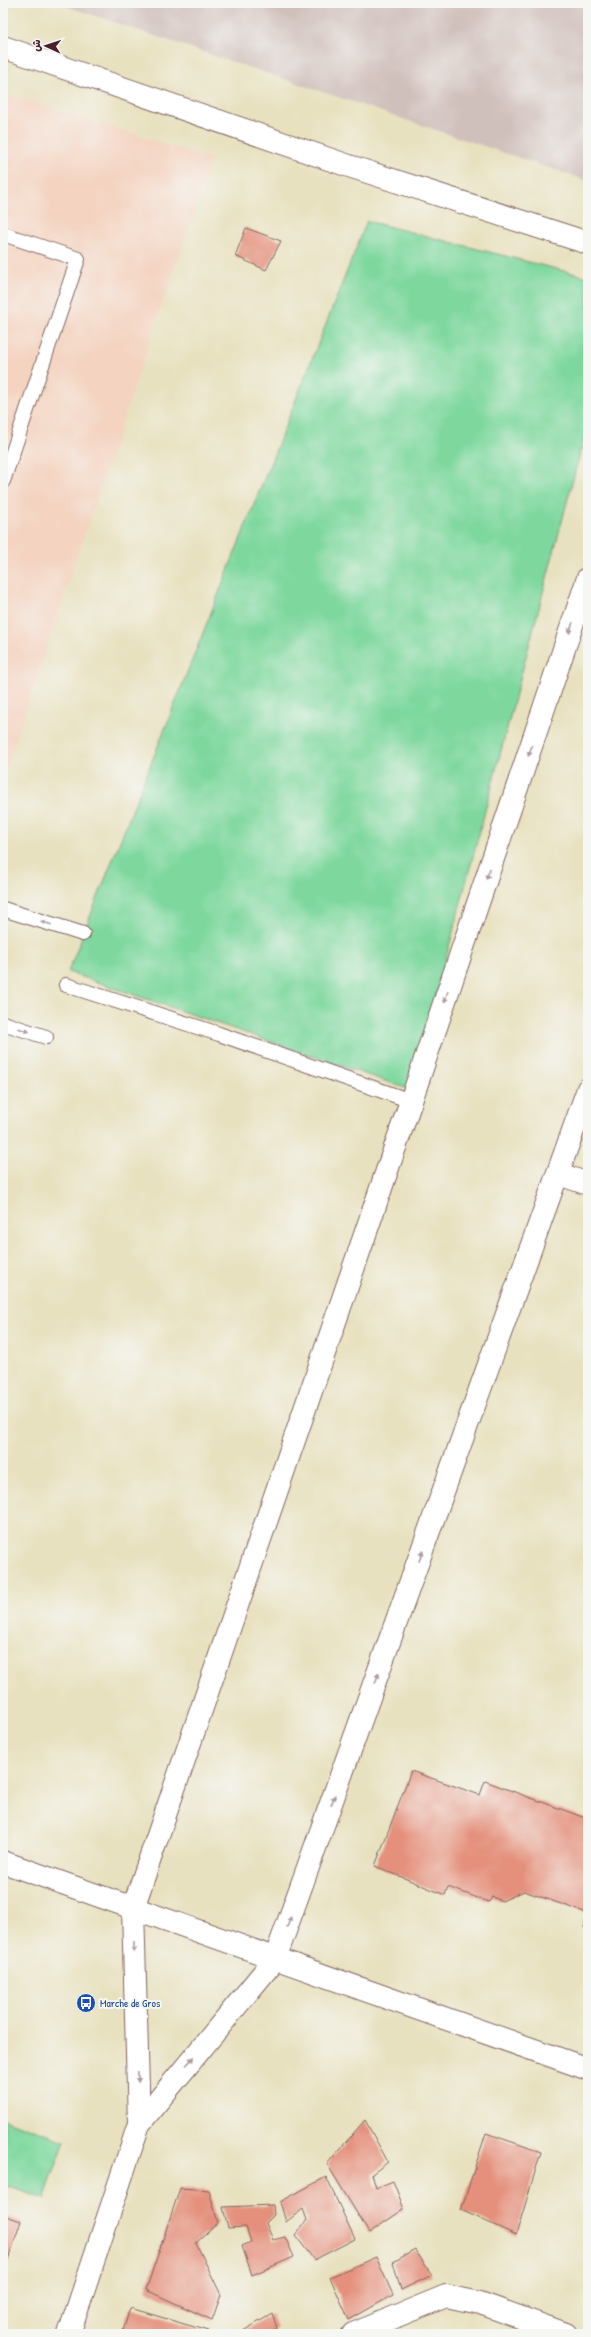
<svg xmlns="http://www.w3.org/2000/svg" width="591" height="2337" font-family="'Patrick Hand','Playpen Sans Arabic',sans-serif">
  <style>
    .built { fill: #f4d3c0 }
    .industrial { fill: #d0c0bc }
    .green { fill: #7ed89e; stroke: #647c64 }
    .building { fill: #e4907c }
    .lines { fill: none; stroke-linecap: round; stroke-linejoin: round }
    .service-casing { stroke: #81635f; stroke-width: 16 }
    .minor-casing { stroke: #81635f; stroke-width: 24 }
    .tertiary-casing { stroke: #81635f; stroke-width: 24 }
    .service { stroke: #fff; stroke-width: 14 }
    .minor { stroke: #fff; stroke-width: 22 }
    .tertiary { stroke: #fff; stroke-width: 22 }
    .oneway { fill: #ae9aa0 }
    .labels { text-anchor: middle; stroke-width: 4; stroke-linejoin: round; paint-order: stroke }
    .transit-label { font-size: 11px; fill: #164399; stroke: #f6f6f2; text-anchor: start }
  </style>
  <rect width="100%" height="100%" fill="#f6f6f2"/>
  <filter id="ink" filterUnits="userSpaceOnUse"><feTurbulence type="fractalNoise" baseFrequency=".025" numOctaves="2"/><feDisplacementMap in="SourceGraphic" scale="8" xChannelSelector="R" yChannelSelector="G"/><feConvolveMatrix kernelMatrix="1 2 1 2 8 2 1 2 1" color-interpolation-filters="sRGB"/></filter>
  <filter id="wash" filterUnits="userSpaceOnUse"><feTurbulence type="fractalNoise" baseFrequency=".012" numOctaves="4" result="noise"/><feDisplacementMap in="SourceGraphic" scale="16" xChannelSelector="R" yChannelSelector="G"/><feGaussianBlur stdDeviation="0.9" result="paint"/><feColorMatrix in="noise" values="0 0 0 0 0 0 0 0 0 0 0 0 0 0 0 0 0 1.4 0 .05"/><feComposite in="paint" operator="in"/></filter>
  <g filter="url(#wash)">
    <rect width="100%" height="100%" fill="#e8e1bf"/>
    <path class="built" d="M 3,92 L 211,159 L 3,776 Z"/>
    <path class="industrial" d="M 57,3 L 588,3 L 588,181 Z"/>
    <path class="green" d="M 367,221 L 588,277 L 588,423 L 411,1090 L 68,972 Z
      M 3,2119 L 65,2141 L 44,2199 L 3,2185 Z"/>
    <g id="blocks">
      <path class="building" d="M 246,228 L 281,241 L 266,270 L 235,256 Z
        M 411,1771 L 480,1795 L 485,1781 L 588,1819 L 588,1929 L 584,1928 L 587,1913 L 524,1891 L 502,1901 L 492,1897 L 489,1902 L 448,1887 L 445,1895 L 375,1866 Z
        M 365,2120 L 388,2162 L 372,2174 L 376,2188 L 393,2181 L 404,2209 L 369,2233 L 327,2164 Z
        M 486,2133 L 541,2152 L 516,2235 L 461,2210 Z
        M 326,2177 L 355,2239 L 314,2260 L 295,2235 L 307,2220 L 303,2209 L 286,2222 L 280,2202 Z
        M 180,2188 L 209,2190 L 218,2223 L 196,2243 L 221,2295 L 212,2320 L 146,2290 Z
        M 273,2205 L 274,2215 L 266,2223 L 273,2240 L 285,2237 L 294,2257 L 252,2275 L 242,2246 L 251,2242 L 246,2227 L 228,2228 L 223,2207 Z
        M 3,2215 L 21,2221 L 3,2275 Z
        M 415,2250 L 432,2275 L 401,2290 L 393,2262 Z
        M 376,2257 L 393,2295 L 349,2320 L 330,2277 Z
        M 130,2308 L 208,2331 L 206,2334 L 122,2334 Z
        M 272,2314 L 277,2328 L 269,2334 L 245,2334 L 243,2331 Z"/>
    </g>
  </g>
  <g filter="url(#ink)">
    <use href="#blocks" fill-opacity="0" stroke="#81635f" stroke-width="1"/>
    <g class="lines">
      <defs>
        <path id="service" d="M 3,234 L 78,259 L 3,481
          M 3,909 L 83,934
          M 66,985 L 219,1034 L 411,1101
          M 3,1023 L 46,1037"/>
        <path id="minor" d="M 559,1174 L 588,1184
          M 3,1862 L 588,2069
          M 353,2334 L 446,2296 L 480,2303 L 566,2334"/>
        <path id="tertiary" d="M 3,47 L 349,166 L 588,243
          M 139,2124 L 275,1959 L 588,1089
          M 69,2334 L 139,2124 L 133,1908 L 411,1101 L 588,578"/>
      </defs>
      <use href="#service" class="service-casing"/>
      <use href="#minor" class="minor-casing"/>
      <use href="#tertiary" class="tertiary-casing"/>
      <use href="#service" class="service"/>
      <use href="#minor" class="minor"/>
      <use href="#tertiary" class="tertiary"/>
    </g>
    <defs><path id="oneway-solid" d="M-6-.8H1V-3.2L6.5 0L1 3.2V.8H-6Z"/></defs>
    <g class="oneway">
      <use href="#oneway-solid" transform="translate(571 628) rotate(109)"/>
      <use href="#oneway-solid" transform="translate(530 751) rotate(109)"/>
      <use href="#oneway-solid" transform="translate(488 874) rotate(109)"/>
      <use href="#oneway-solid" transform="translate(46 923) rotate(-163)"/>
      <use href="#oneway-solid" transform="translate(446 997) rotate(109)"/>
      <use href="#oneway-solid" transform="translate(24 1030) rotate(18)"/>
      <use href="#oneway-solid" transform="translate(421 1556) rotate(-70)"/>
      <use href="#oneway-solid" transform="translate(377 1678) rotate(-70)"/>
      <use href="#oneway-solid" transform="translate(333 1800) rotate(-70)"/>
      <use href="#oneway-solid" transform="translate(289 1922) rotate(-70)"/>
      <use href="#oneway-solid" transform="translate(134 1947) rotate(89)"/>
      <use href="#oneway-solid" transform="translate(190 2061) rotate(-50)"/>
      <use href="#oneway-solid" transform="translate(138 2077) rotate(89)"/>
    </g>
  </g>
  <defs>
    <symbol id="bus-disc" viewBox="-11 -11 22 22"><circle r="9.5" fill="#1a4fb4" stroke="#f6f6f2"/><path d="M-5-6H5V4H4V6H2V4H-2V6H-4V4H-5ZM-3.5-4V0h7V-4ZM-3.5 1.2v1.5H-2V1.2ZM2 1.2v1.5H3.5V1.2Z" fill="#fff"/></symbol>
  </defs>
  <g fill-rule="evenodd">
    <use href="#bus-disc" x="75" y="1992" width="22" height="22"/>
  </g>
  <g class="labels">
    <g class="transit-label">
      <text x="100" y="2007">Marche de Gros</text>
    </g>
  </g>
  <rect width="591" height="2337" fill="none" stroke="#f6f6f2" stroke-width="16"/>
  <g transform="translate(46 46) rotate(273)" stroke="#f6f6f2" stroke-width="3" paint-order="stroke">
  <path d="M0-3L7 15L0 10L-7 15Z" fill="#4a1f2b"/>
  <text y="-6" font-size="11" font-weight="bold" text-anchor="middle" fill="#4a1f2b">ش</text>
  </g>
</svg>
